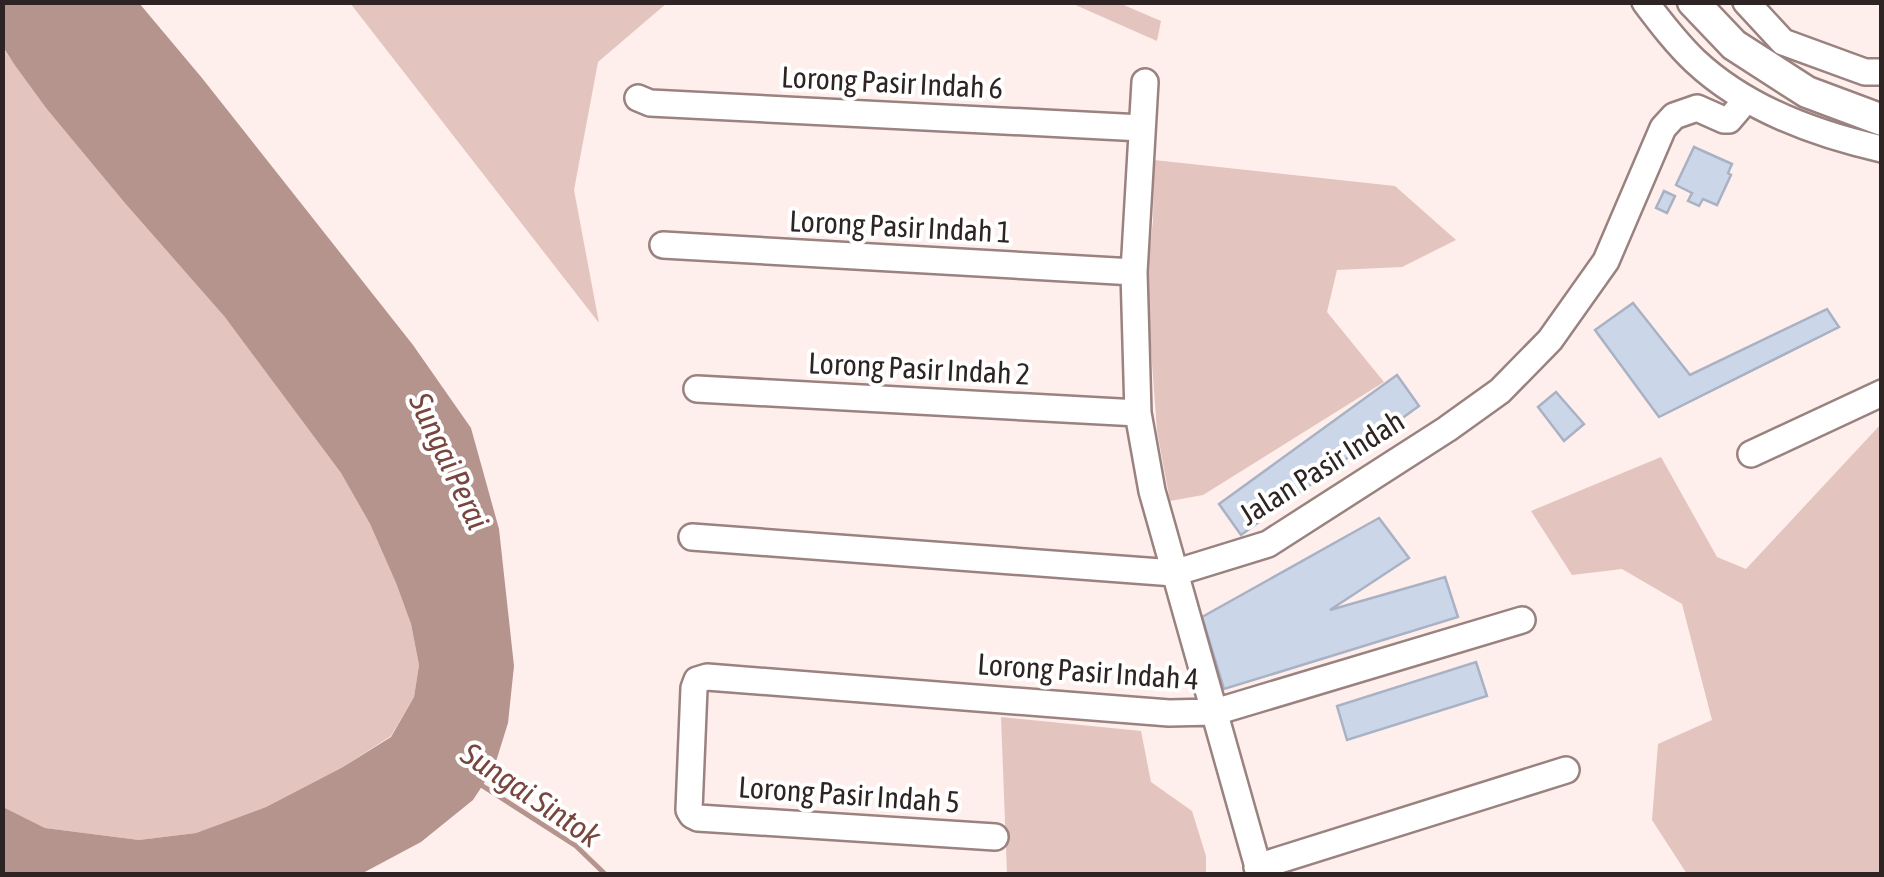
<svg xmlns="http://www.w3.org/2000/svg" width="1884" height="877" font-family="'Asap Condensed',sans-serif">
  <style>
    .green { fill: #e3c4bf }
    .water { fill: #b5948e }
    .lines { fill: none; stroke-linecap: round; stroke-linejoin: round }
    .stream { stroke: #b5948e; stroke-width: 5 }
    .building { fill: #ccd6e9; stroke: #a9b2c4; stroke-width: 2.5 }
    .minor-casing { stroke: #99827f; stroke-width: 30 }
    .major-casing { stroke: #99827f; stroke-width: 35 }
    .minor { stroke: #fff; stroke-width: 25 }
    .major { stroke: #fff; stroke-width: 30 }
    .labels { text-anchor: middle; stroke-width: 8; stroke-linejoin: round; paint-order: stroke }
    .street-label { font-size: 30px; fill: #2d2423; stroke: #fff }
    .water-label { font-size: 32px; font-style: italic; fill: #78463f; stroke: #fff }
  </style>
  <rect width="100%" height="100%" fill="#feefec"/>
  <path class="green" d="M 350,3 L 667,3 L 598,62 L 574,190 L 599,323 Z
    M 1071,3 L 1119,3 L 1161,21 L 1157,41 Z
    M 2,47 L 46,108 L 224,316 L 341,473 L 370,524 L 396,583 L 411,624 L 419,665 L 414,697 L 391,736 L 343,767 L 266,807 L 196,833 L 139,840 L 45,828 L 3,807 Z
    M 1154,160 L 1395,186 L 1456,240 L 1402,267 L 1337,270 L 1327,312 L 1384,382 L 1203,495 L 1170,501 L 1157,431 L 1146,281 L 1153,221 Z
    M 1881,424 L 1881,874 L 1687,874 L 1652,820 L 1658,744 L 1712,720 L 1682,604 L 1622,569 L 1572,575 L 1531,511 L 1661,457 L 1717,557 L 1746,569 Z
    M 1001,717 L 1141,731 L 1151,782 L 1192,811 L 1206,856 L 1206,874 L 1007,874 Z"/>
  <path class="water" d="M 3,2 L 139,3 L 202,78 L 413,345 L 471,428 L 499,529 L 514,666 L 508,723 L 494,768 L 473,800 L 421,842 L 361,874 L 3,874 L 3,807 L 45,828 L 139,840 L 196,833 L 266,807 L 343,767 L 391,737 L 414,697 L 419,665 L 411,624 L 396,583 L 370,524 L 341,473 L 224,316 L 125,203 L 46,108 L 14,64 L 3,47 Z"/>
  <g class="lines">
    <path class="stream" d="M 478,783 L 576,846 L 605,874"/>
  </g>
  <path class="building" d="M 1694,147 L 1732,164 L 1728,173 L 1731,175 L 1717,205 L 1703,199 L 1699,206 L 1688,201 L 1692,193 L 1676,185 Z
    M 1664,191 L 1675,196 L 1667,213 L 1656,208 Z
    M 1633,303 L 1690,375 L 1827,309 L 1839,327 L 1659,417 L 1595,330 Z
    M 1397,375 L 1419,406 L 1241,535 L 1219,504 Z
    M 1556,392 L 1584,424 L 1564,441 L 1538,407 Z
    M 1379,518 L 1409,558 L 1330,610 L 1445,577 L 1458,617 L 1224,689 L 1202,617 Z
    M 1476,662 L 1487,696 L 1347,740 L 1337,706 Z"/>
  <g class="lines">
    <defs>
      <path id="minor" d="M 1645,2 C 1661,23 1676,43 1695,61 C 1745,108 1815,134 1882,149
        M 1746,2 L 1783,42 L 1865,72 L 1882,72
        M 1145,82 L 1134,272 L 1138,413 L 1152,491 L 1260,874
        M 638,98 L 650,103 L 1142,128
        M 663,245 L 1134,272
        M 697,389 L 1138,413
        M 1751,454 L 1882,393
        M 692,537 L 1174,573 L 1268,544 L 1447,429 L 1500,391 L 1550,340 L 1606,261 L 1663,128 L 1674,116 L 1697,108 L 1724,120 L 1729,120 L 1746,100
        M 995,837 L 698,818 L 692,815 L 689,810 L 694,688 L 697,680 L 707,677 L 1169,713 L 1215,712 L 1522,620
        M 1257,867 L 1566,770"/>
      <path id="major" d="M 1693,2 L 1734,45 L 1807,92 L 1882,120"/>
    </defs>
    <use href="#minor" class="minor-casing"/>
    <use href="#major" class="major-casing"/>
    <use href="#minor" class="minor"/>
    <use href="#major" class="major"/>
  </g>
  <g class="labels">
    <g class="street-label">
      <text transform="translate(892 83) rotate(3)" y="10">Lorong Pasir Indah 6</text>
      <text transform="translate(900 227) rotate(3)" y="10">Lorong Pasir Indah 1</text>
      <text transform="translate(919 369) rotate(3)" y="10">Lorong Pasir Indah 2</text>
      <text transform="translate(1322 468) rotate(-32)" y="10">Jalan Pasir Indah</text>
      <text transform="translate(1088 672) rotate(4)" y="10">Lorong Pasir Indah 4</text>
      <text transform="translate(849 795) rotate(4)" y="10">Lorong Pasir Indah 5</text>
    </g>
    <g class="water-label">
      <text transform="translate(449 461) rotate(65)" y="11">Sungai Perai</text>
      <text transform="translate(531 795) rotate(34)" y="11">Sungai Sintok</text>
    </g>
  </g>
  <rect width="1884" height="877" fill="none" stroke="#2d2423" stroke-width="10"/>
</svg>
